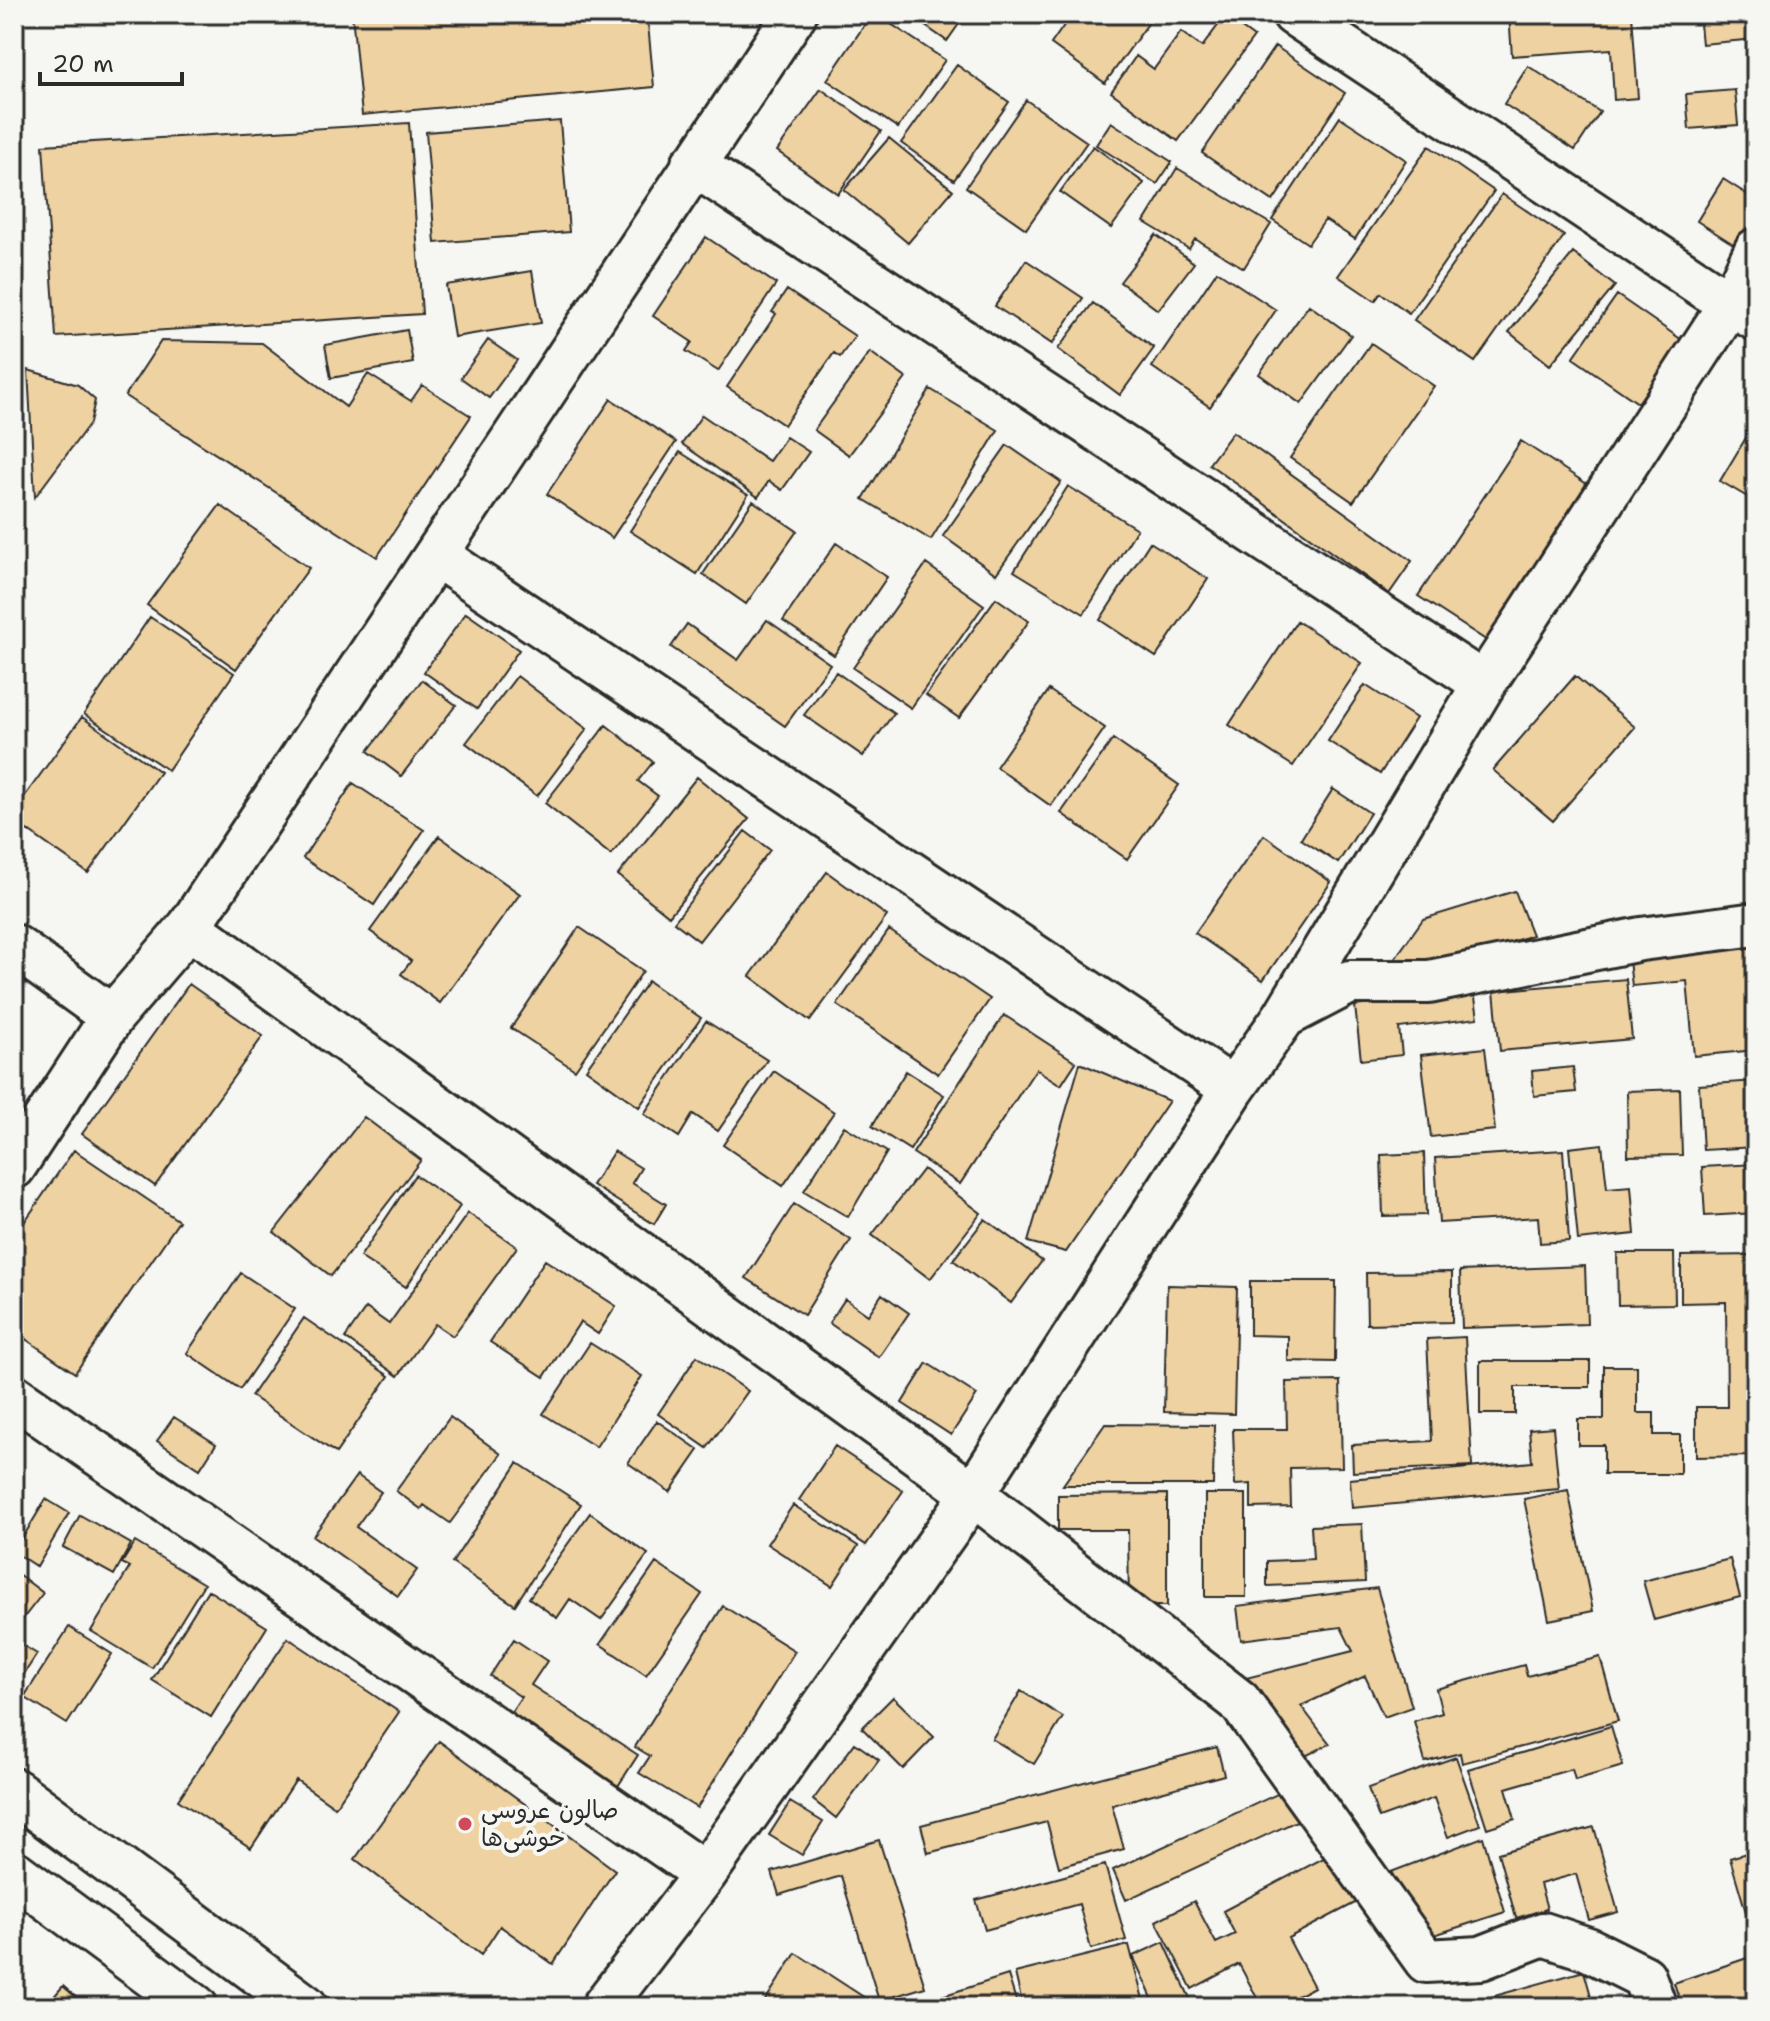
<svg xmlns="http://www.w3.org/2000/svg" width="1770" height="2021" font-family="'Shantell Sans','Playpen Sans Arabic',sans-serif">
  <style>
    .building { fill: #eed2a2; stroke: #2b2b2b; stroke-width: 2 }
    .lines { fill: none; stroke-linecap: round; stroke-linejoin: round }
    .minor-casing { stroke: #2b2b2b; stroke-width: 48 }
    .secondary-casing { stroke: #2b2b2b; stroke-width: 50 }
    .minor { stroke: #f6f6f2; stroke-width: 42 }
    .secondary { stroke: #f6f6f2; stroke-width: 44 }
    .poi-dot { fill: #d1495b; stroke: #f6f6f2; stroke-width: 3 }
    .labels { text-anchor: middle; stroke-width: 8; stroke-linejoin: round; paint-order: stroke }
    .poi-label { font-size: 24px; fill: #2b2b2b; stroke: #f6f6f2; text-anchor: start }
  </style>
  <rect width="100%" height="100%" fill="#f6f6f2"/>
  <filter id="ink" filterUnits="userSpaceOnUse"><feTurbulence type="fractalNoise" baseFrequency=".0125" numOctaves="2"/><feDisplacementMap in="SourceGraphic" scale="16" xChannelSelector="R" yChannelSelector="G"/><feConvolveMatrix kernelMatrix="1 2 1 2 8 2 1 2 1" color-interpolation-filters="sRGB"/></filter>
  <g filter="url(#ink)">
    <path class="building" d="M 352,14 L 647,14 L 654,87 L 362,115 Z
      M 872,14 L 876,14 L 945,60 L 898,128 L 827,80 Z
      M 908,14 L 966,14 L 947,41 Z
      M 1072,14 L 1155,14 L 1105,83 L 1051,44 Z
      M 1509,14 L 1632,14 L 1638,98 L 1614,100 L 1611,49 L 1512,56 Z
      M 1699,14 L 1756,14 L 1756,39 L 1702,44 Z
      M 1225,16 L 1254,37 L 1178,141 L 1111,92 L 1136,56 L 1154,69 L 1181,32 L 1202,47 Z
      M 1275,46 L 1345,93 L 1273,201 L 1202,153 Z
      M 957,65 L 1009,102 L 954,180 L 901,143 Z
      M 1528,66 L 1600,112 L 1575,150 L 1504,104 Z
      M 821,89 L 881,131 L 838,194 L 777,151 Z
      M 1735,90 L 1738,125 L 1689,129 L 1686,94 Z
      M 1026,100 L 1087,142 L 1026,229 L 966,187 Z
      M 1340,117 L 1406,160 L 1355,239 L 1325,220 L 1308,244 L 1272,220 Z
      M 560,121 L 569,232 L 435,243 L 426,132 Z
      M 1111,122 L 1172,162 L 1157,184 L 1096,145 Z
      M 409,123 L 422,314 L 56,337 L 43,145 Z
      M 889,138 L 953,190 L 908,243 L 844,190 Z
      M 1093,146 L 1144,183 L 1111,228 L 1060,192 Z
      M 1429,146 L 1494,191 L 1409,313 L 1381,293 L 1375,301 L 1338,276 Z
      M 1177,168 L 1271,224 L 1244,268 L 1195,239 L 1189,249 L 1144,222 Z
      M 1723,179 L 1756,200 L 1756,218 L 1738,247 L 1697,221 Z
      M 1502,194 L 1564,236 L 1475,362 L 1414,320 Z
      M 1156,235 L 1194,263 L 1158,310 L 1120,282 Z
      M 706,237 L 776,284 L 718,371 L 686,351 L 692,342 L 653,316 Z
      M 1573,253 L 1615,286 L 1550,365 L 1509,332 Z
      M 1026,260 L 1083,298 L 1052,344 L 995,306 Z
      M 532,271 L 541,323 L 454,337 L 446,285 Z
      M 1217,271 L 1276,310 L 1210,407 L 1152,367 Z
      M 787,290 L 855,336 L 840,357 L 834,353 L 784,425 L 727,387 L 776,314 L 772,312 Z
      M 1617,295 L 1682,340 L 1638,403 L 1573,358 Z
      M 1093,303 L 1154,348 L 1120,395 L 1058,349 Z
      M 1309,305 L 1351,335 L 1301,404 L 1259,374 Z
      M 407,330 L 413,363 L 331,378 L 325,345 Z
      M 488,340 L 517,360 L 489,398 L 461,378 Z
      M 161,341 L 262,343 L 346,407 L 368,374 L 411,401 L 422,385 L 471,416 L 377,557 L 125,396 Z
      M 1371,343 L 1434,386 L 1353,502 L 1290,458 Z
      M 870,352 L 906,378 L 849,455 L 814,430 Z
      M 28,370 L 78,385 L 95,400 L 90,423 L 35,497 Z
      M 930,389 L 998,430 L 931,540 L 863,499 Z
      M 611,399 L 676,442 L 612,538 L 547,494 Z
      M 702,415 L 769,461 L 786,437 L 809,452 L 782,490 L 769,481 L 758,497 L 682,444 Z
      M 1756,421 L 1756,502 L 1720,481 Z
      M 1233,432 L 1412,561 L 1389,594 L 1209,464 Z
      M 1521,441 L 1590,486 L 1489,642 L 1418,596 Z
      M 1007,445 L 1061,482 L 996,574 L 943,536 Z
      M 680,452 L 748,495 L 697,574 L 630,531 Z
      M 1068,486 L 1137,529 L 1084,614 L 1014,571 Z
      M 753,501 L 797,531 L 746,604 L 703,574 Z
      M 220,505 L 309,568 L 236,669 L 147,605 Z
      M 1150,542 L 1208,579 L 1156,657 L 1100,620 Z
      M 836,543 L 887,577 L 834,655 L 783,621 Z
      M 926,564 L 984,605 L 911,708 L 853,668 Z
      M 996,598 L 1029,621 L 959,718 L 926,695 Z
      M 466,613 L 519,650 L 477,709 L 424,672 Z
      M 150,617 L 234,673 L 168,770 L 84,714 Z
      M 767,620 L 830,664 L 785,726 L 671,647 L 687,624 L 738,660 Z
      M 1297,621 L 1362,663 L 1293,766 L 1229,725 Z
      M 836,672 L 894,713 L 863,756 L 804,715 Z
      M 517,676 L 587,729 L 537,796 L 466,743 Z
      M 1575,676 L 1635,727 L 1553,821 L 1493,770 Z
      M 422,680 L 456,705 L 401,776 L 368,751 Z
      M 1365,685 L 1416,718 L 1380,774 L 1328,741 Z
      M 1049,690 L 1105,728 L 1051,806 L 996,767 Z
      M 82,717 L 160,772 L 88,873 L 14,821 L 14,811 Z
      M 606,725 L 653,762 L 638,781 L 658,796 L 611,855 L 545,803 Z
      M 1113,739 L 1179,785 L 1127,859 L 1061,813 Z
      M 697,777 L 749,819 L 669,916 L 618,875 Z
      M 353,783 L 424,830 L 374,905 L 303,858 Z
      M 1333,789 L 1370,813 L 1338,863 L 1301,839 Z
      M 745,831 L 770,850 L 699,941 L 674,922 Z
      M 1264,835 L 1331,882 L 1263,980 L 1195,933 Z
      M 439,836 L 520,894 L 440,1003 L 401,974 L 411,961 L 370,931 Z
      M 827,872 L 887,916 L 810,1021 L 750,976 Z
      M 1515,891 L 1532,935 L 1410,976 L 1391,964 L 1423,919 Z
      M 579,927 L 643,971 L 575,1070 L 511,1028 Z
      M 889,930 L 990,999 L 938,1074 L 837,1005 Z
      M 1756,941 L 1756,1050 L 1694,1056 L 1687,981 L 1632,986 L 1628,952 Z
      M 1626,979 L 1632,1039 L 1500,1051 L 1494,991 Z
      M 648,981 L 701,1018 L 639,1107 L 586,1069 Z
      M 189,984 L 263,1036 L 155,1186 L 82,1134 Z
      M 1474,991 L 1478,1018 L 1399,1028 L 1402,1055 L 1361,1060 L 1355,1006 Z
      M 1004,1015 L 1076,1062 L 1061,1085 L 1036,1069 L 960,1184 L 913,1153 Z
      M 706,1021 L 767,1060 L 718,1131 L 693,1114 L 679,1137 L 644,1114 Z
      M 1485,1048 L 1495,1130 L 1431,1137 L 1421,1055 Z
      M 1080,1063 L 1169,1101 L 1066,1252 L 1028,1242 Z
      M 1573,1067 L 1576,1092 L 1534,1096 L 1532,1071 Z
      M 774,1071 L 834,1112 L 783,1186 L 723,1145 Z
      M 906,1071 L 944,1095 L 910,1150 L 872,1126 Z
      M 1756,1081 L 1756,1147 L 1703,1150 L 1699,1085 Z
      M 1680,1089 L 1682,1155 L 1628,1156 L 1627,1091 Z
      M 364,1117 L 421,1160 L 331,1276 L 274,1232 Z
      M 844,1126 L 887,1152 L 848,1217 L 804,1191 Z
      M 1602,1144 L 1607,1188 L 1631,1186 L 1635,1234 L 1578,1240 L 1569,1148 Z
      M 74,1150 L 179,1221 L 75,1373 L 14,1331 L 14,1237 Z
      M 1563,1150 L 1569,1241 L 1540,1243 L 1538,1217 L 1439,1223 L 1435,1158 Z
      M 614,1151 L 641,1168 L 632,1183 L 666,1204 L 654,1224 L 592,1185 Z
      M 1424,1153 L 1426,1215 L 1383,1216 L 1381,1155 Z
      M 1756,1164 L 1756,1213 L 1705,1216 L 1702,1167 Z
      M 923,1169 L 981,1213 L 930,1279 L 872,1235 Z
      M 415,1175 L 460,1206 L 406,1287 L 360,1257 Z
      M 794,1204 L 851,1240 L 804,1315 L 746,1278 Z
      M 468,1213 L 517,1247 L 453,1336 L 435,1324 L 398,1376 L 345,1338 L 366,1308 L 389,1324 Z
      M 985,1219 L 1042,1261 L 1011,1303 L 953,1260 Z
      M 1617,1253 L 1674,1253 L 1675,1304 L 1618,1305 Z
      M 1756,1255 L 1756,1456 L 1696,1457 L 1696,1407 L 1727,1407 L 1726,1302 L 1681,1303 L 1681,1256 Z
      M 545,1260 L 616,1306 L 598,1334 L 580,1322 L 544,1377 L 490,1342 Z
      M 1585,1266 L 1587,1324 L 1462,1328 L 1460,1271 Z
      M 1452,1272 L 1452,1322 L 1367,1324 L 1366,1273 Z
      M 241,1273 L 295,1309 L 240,1389 L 187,1353 Z
      M 1250,1281 L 1336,1281 L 1335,1362 L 1288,1361 L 1288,1336 L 1250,1335 Z
      M 1167,1285 L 1237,1287 L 1234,1414 L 1164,1412 Z
      M 882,1294 L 909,1313 L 879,1357 L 829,1323 L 845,1299 L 868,1315 Z
      M 304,1318 L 389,1376 L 336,1453 L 251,1396 Z
      M 1465,1337 L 1472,1466 L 1353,1472 L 1352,1445 L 1432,1441 L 1427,1339 Z
      M 590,1343 L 642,1376 L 596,1447 L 543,1414 Z
      M 697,1356 L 748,1391 L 707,1448 L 658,1414 Z
      M 1480,1361 L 1590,1361 L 1590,1387 L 1515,1387 L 1515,1414 L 1480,1414 Z
      M 927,1363 L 977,1395 L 951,1435 L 902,1403 Z
      M 1604,1366 L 1637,1366 L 1637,1413 L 1654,1413 L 1654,1435 L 1680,1435 L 1680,1474 L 1604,1474 L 1604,1445 L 1578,1445 L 1578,1419 L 1604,1419 Z
      M 1340,1381 L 1342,1467 L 1290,1468 L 1291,1507 L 1251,1508 L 1251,1484 L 1235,1485 L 1233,1429 L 1287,1429 L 1286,1382 Z
      M 174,1417 L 216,1444 L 200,1469 L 157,1441 Z
      M 450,1417 L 501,1454 L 450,1523 L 424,1505 L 421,1509 L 396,1491 Z
      M 657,1421 L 699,1450 L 670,1492 L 628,1463 Z
      M 1105,1424 L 1214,1425 L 1213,1485 L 1063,1485 Z
      M 1553,1427 L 1559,1489 L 1352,1508 L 1350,1479 L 1532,1462 L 1529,1429 Z
      M 835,1446 L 903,1491 L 866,1545 L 799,1500 Z
      M 518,1463 L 581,1504 L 515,1605 L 452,1563 Z
      M 357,1475 L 381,1492 L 356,1527 L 417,1570 L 398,1596 L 313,1536 Z
      M 1568,1490 L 1593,1611 L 1549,1620 L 1524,1499 Z
      M 1167,1494 L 1167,1606 L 1129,1606 L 1128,1530 L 1058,1530 L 1058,1495 Z
      M 1205,1494 L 1246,1494 L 1246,1597 L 1205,1597 Z
      M 46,1499 L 69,1513 L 37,1567 L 14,1552 Z
      M 793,1505 L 858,1546 L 832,1586 L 767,1544 Z
      M 590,1513 L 648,1554 L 601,1620 L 570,1599 L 557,1618 L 529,1598 Z
      M 80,1515 L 131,1544 L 114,1575 L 63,1547 Z
      M 1362,1524 L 1365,1582 L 1267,1586 L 1267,1561 L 1313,1559 L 1311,1526 Z
      M 135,1542 L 204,1584 L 152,1668 L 91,1631 L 130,1567 L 122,1563 Z
      M 1730,1559 L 1740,1597 L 1654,1620 L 1643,1581 Z
      M 656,1563 L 702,1594 L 646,1675 L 600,1644 Z
      M 14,1571 L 43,1593 L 14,1630 Z
      M 1377,1588 L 1412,1707 L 1384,1717 L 1365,1676 L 1301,1706 L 1330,1744 L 1299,1759 L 1238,1680 L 1353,1651 L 1341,1627 L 1241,1640 L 1237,1606 Z
      M 208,1590 L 267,1627 L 211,1717 L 152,1680 Z
      M 723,1606 L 795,1651 L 697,1808 L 639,1773 L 650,1756 L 635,1747 Z
      M 69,1627 L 112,1654 L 67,1724 L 24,1697 Z
      M 288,1638 L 399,1712 L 335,1807 L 296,1780 L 251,1848 L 178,1800 Z
      M 514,1639 L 547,1661 L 531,1685 L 638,1755 L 618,1786 L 509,1715 L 521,1697 L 490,1676 Z
      M 14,1640 L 37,1654 L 15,1688 L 14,1687 Z
      M 1600,1657 L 1618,1721 L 1462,1763 L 1460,1753 L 1425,1762 L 1414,1721 L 1442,1713 L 1436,1689 L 1524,1665 L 1527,1676 Z
      M 1021,1691 L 1063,1717 L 1034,1764 L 992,1739 Z
      M 893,1697 L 934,1737 L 903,1769 L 862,1728 Z
      M 1611,1726 L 1623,1766 L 1575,1780 L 1572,1769 L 1506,1788 L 1515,1819 L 1487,1828 L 1468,1769 Z
      M 439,1741 L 615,1870 L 553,1964 L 500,1926 L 481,1955 L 355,1859 Z
      M 855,1743 L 879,1760 L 836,1818 L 813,1800 Z
      M 1217,1747 L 1224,1775 L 1112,1805 L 1124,1849 L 1059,1867 L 1047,1822 L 928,1853 L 921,1825 Z
      M 1456,1757 L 1480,1825 L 1448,1837 L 1434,1798 L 1379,1818 L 1368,1788 Z
      M 1288,1789 L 1301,1819 L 1126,1900 L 1113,1870 Z
      M 790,1802 L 823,1822 L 802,1855 L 769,1835 Z
      M 1594,1827 L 1618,1912 L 1589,1920 L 1576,1874 L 1540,1884 L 1547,1909 L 1516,1918 L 1498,1853 Z
      M 1483,1837 L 1505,1912 L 1431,1936 L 1391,1872 Z
      M 879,1840 L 925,1987 L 879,2001 L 841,1876 L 779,1895 L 772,1872 Z
      M 1756,1850 L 1756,1916 L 1748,1919 L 1730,1858 Z
      M 1333,1853 L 1359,1901 L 1288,1938 L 1314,1987 L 1277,2007 L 1262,2007 L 1239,1964 L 1192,1989 L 1156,1921 L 1194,1901 L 1216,1943 L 1235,1934 L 1223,1911 Z
      M 1105,1865 L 1126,1940 L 1091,1949 L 1079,1904 L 985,1930 L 976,1900 Z
      M 1164,1942 L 1194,2007 L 1156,2007 L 1133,1956 Z
      M 1129,1945 L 1145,2007 L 1069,2007 L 1068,2002 L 1047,2007 L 1023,2007 L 1015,1973 Z
      M 796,1953 L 879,2007 L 761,2007 Z
      M 1756,1955 L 1756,2007 L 1682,2007 L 1674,1983 Z
      M 1584,1971 L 1594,2007 L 1455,2007 Z
      M 1008,1975 L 1018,2007 L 945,2007 L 942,1996 Z
      M 63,1986 L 87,2007 L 45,2007 Z"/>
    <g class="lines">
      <defs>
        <path id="minor" d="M 1294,14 L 1730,304 L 1756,319
          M 693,164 L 1484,684
          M 436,555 L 1233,1089
          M 189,927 L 973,1494 L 1239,1701 L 1426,1961 L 1481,1958 L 1543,1934 L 1588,1949 L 1644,1977 L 1655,2007
          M 14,946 L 112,1017
          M 1285,1016 L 1350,982 L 1429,982 L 1641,939 L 1756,924
          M 14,1167 L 112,1017 L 189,927 L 795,14
          M 14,1396 L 705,1874
          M 603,2007 L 705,1874 L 973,1494 L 1233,1089 L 1284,1017 L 1484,684 L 1730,304 L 1756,250"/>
        <path id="secondary" d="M 14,1791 L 305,2007
          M 14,1873 L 195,2007"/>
      </defs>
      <use href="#minor" class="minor-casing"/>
      <use href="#secondary" class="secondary-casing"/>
      <use href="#minor" class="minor"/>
      <use href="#secondary" class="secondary"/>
    </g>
  </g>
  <circle class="poi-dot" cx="465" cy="1824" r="8"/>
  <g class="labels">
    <g class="poi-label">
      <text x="481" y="1818">صالون عروسی<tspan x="481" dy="28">خوشی‌ها</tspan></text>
    </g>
  </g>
  <rect width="1770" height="2021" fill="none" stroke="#f6f6f2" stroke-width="48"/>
  <rect x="24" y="24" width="1722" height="1973" fill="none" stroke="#2b2b2b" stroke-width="3" filter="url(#ink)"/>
  <path d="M40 72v12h142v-12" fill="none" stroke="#2b2b2b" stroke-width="4"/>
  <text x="52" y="72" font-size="24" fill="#2b2b2b" stroke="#f6f6f2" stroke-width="6" paint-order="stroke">20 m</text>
</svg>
